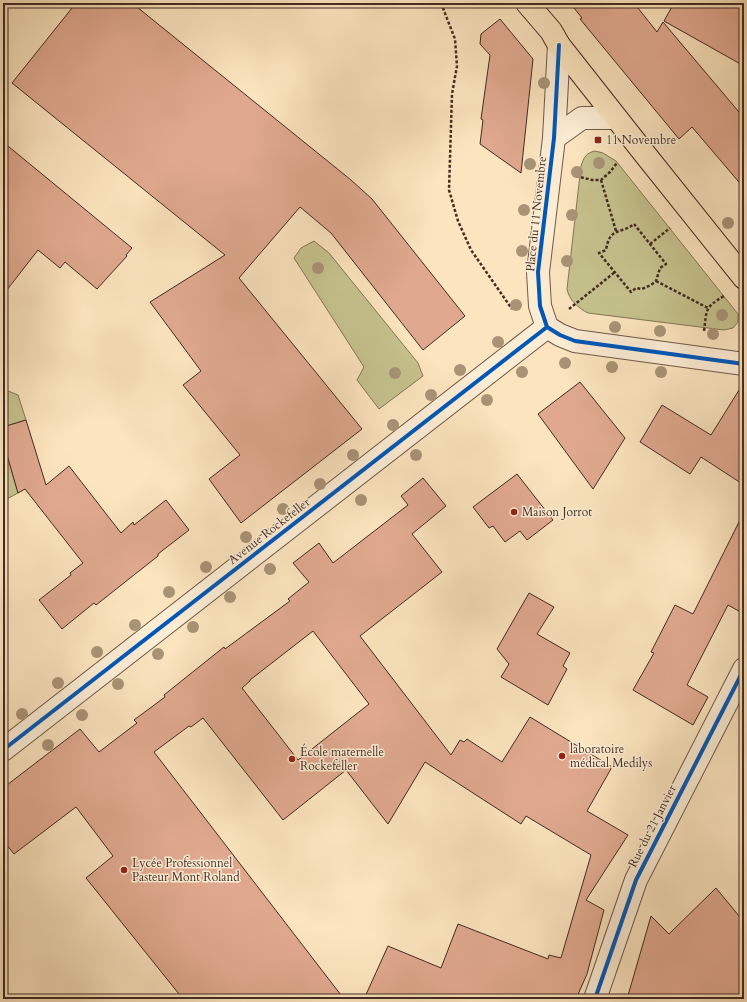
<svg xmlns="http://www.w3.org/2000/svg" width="747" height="1002" font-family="Cardo,serif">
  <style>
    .green { fill: #c5c28d; stroke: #847657 }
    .building { fill: #e0a98f; stroke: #432b21; fill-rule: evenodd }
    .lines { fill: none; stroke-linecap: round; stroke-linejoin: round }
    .minor-casing { stroke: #715948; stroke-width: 24 }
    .major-casing { stroke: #432b21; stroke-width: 24 }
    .path { stroke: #432b21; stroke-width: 2.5; stroke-dasharray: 3 2; stroke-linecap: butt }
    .minor { stroke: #fcedd5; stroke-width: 22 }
    .major { stroke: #fbe4be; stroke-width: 22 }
    .cycleway-casing { stroke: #fcedd5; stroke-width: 6 }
    .cycleway { stroke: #0057b8; stroke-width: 4 }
    .tree { fill: #a89376 }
    .poi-dot { fill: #8f2418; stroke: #fcedd5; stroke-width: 1.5 }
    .labels { text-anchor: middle; stroke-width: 3; stroke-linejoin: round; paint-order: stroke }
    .poi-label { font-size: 12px; fill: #432b21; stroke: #fcedd5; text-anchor: start }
    .street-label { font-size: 12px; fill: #432b21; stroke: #fcedd5 }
  </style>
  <rect width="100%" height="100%" fill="#fbe4be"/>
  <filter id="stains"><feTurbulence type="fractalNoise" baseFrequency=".005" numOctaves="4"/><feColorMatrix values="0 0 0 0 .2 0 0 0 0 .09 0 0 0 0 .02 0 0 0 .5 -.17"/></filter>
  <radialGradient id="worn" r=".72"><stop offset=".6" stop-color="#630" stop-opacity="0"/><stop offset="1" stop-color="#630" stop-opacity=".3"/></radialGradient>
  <path class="green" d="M 595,151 L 603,153 L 616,161 L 738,314 L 738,322 L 733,328 L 724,330 L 588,313 C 578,308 569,300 567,289 L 581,166 C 584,157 586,153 595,151 Z
    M 314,241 L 329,253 L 418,363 L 423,376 L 379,409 L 357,380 L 364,367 L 294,258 L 301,248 Z
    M 3,389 L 18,395 L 26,420 L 3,427 Z
    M 3,441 L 18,493 L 3,501 Z"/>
  <path class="building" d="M 76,3 L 132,3 L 351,180 L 372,199 L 465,316 L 423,350 L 331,233 L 300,207 L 239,278 L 362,429 L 241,523 L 209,479 L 240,455 L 183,385 L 201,371 L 150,302 L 225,255 L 12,83 Z
    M 570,3 L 634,3 L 657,32 L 663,22 L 744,118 L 744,188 L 692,127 L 679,139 L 580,19 L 582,18 Z
    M 674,3 L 744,3 L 744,66 L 664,21 Z
    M 500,19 L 533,59 L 521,173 L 480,144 L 483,120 L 481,119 L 490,55 L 480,44 L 481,34 Z
    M 3,142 L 132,248 L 126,255 L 127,256 L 97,289 L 65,262 L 60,268 L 38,250 L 3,295 Z
    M 580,382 L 625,438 L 593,489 L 538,414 Z
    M 744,382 L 744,485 L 701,457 L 690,474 L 640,442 L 662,405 L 711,435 Z
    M 26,420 L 46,485 L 69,466 L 121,533 L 133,522 L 134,525 L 166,500 L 189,530 L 158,554 L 158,556 L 96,605 L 94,603 L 62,629 L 39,600 L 71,575 L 70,573 L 83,563 L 25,489 L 18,493 L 3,441 L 3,427 Z
    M 517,474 L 553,520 L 527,540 L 520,531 L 505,542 L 493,526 L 489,528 L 473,507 Z
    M 423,478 L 446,506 L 412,534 L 442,572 L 360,636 L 451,755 L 460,740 L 464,742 L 467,739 L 502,762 L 530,717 L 612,767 L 587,811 L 628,835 L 586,900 L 604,910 L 587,974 L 576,999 L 364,999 L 388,946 L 441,968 L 458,924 L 548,959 L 549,955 L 561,958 L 591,855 L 526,816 L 521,824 L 425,762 L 388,824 L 346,770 L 283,820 L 203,718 L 191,727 L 189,726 L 154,752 L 344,999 L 183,999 L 86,878 L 113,856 L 76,807 L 14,854 L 3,840 L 3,788 L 80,729 L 99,752 L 137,723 L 134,720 L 165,697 L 164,695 L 224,647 L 225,649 L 290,601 L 288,599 L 309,582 L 293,563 L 319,543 L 333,563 L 408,505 L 401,496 ZM 313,631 L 369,704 L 298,760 L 242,688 L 250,681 L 250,680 Z
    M 744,512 L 744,614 L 728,605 L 687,685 L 708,697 L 693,725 L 633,690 L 654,653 L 651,652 L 675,605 L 693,614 Z
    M 529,593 L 554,607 L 537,634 L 570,653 L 563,666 L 567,669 L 548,705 L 501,677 L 509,664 L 497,649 Z
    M 716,888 L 744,922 L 744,999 L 627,999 L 651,916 L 669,934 Z"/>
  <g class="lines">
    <defs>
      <path id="minor" d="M 559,45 L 554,138 L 538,272 L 540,306 L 547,327 L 560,335 L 575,341 L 744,364
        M 554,138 L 582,118 L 616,118
        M 3,750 L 547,327
        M 595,999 L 636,880 L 744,669"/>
      <path id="major" d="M 527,3 L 551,31 L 559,45 L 644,153 L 744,278"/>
    </defs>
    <use href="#minor" class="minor-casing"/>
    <use href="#major" class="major-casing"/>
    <path class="path" d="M 441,3 L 455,39 L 457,66 L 452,94 L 449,190 L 458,221 L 471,250 L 512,309
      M 576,176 L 592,180 L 601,180 L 610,172 L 617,163
      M 601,180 L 616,231
      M 634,224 L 666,264 L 660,268 L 656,281 L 651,285 L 642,289 L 636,288 L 631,292 L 599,253 L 606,250 C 610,226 620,235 634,224 Z
      M 650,244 L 670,228
      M 656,281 L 708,308
      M 569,309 L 615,272
      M 704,331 C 707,309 704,308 724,296"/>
    <use href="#minor" class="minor"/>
    <use href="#major" class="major"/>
    <defs>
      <path id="cycleway" d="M 559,45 L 554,138 L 538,272 L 540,306 L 547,327 L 560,335 L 575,341 L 744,364
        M 3,750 L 547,327
        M 595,999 L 636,880 L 744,669"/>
    </defs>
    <use href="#cycleway" class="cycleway-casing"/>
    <use href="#cycleway" class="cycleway"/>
  </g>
  <g class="tree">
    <circle cx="544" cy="83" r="6"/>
    <circle cx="599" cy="163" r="6"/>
    <circle cx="530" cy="164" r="6"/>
    <circle cx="577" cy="172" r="6"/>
    <circle cx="524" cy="210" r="6"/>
    <circle cx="572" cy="215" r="6"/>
    <circle cx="728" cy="223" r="6"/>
    <circle cx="522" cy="251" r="6"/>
    <circle cx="567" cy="261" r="6"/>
    <circle cx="318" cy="268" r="6"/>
    <circle cx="516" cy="305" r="6"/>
    <circle cx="722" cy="315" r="6"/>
    <circle cx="615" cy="327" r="6"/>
    <circle cx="660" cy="331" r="6"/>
    <circle cx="713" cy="334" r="6"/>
    <circle cx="498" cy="342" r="6"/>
    <circle cx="565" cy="363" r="6"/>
    <circle cx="612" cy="367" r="6"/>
    <circle cx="460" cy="370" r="6"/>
    <circle cx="522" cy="372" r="6"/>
    <circle cx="661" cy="372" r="6"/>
    <circle cx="395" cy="373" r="6"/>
    <circle cx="431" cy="395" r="6"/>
    <circle cx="487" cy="400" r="6"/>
    <circle cx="393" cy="425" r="6"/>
    <circle cx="353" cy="455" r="6"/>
    <circle cx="416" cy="455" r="6"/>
    <circle cx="320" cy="484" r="6"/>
    <circle cx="361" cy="500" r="6"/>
    <circle cx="283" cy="509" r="6"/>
    <circle cx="246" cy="537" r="6"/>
    <circle cx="206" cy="567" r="6"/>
    <circle cx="270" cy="569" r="6"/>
    <circle cx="169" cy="592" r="6"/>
    <circle cx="230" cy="597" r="6"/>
    <circle cx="135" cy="625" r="6"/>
    <circle cx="193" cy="627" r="6"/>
    <circle cx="97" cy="652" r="6"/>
    <circle cx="158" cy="654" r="6"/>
    <circle cx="58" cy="683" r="6"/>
    <circle cx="118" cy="684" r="6"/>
    <circle cx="22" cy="714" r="6"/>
    <circle cx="82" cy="715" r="6"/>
    <circle cx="48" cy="745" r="6"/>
  </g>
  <g class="poi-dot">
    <rect x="594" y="136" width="8" height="8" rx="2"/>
    <circle cx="514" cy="512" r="4"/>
    <circle cx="562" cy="756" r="4"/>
    <circle cx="292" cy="759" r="4"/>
    <circle cx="124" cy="870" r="4"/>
  </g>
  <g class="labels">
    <g class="poi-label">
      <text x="606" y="144">11 Novembre</text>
      <text x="522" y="516">Maison Jorrot</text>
      <text x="570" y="753">laboratoire<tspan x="570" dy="14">médical Medilys</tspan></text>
      <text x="300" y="756">École maternelle<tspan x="300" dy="14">Rockefeller</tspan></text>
      <text x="132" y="867">Lycée Professionnel<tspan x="132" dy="14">Pasteur Mont Roland</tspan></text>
    </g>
    <g class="street-label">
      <text transform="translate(536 214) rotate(-84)" y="4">Place du 11 Novembre</text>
      <text transform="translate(269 531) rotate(-38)" y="4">Avenue Rockefeller</text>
      <text transform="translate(652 826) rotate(-63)" y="4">Rue du 21 Janvier</text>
    </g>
  </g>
  <rect width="747" height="1002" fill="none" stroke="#fbe4be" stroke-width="16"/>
  <rect x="4" y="4" width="739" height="994" fill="none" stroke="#432b21" stroke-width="2"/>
  <rect x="8" y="8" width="731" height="986" fill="none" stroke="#432b21"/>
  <rect width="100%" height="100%" filter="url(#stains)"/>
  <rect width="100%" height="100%" fill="url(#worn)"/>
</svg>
